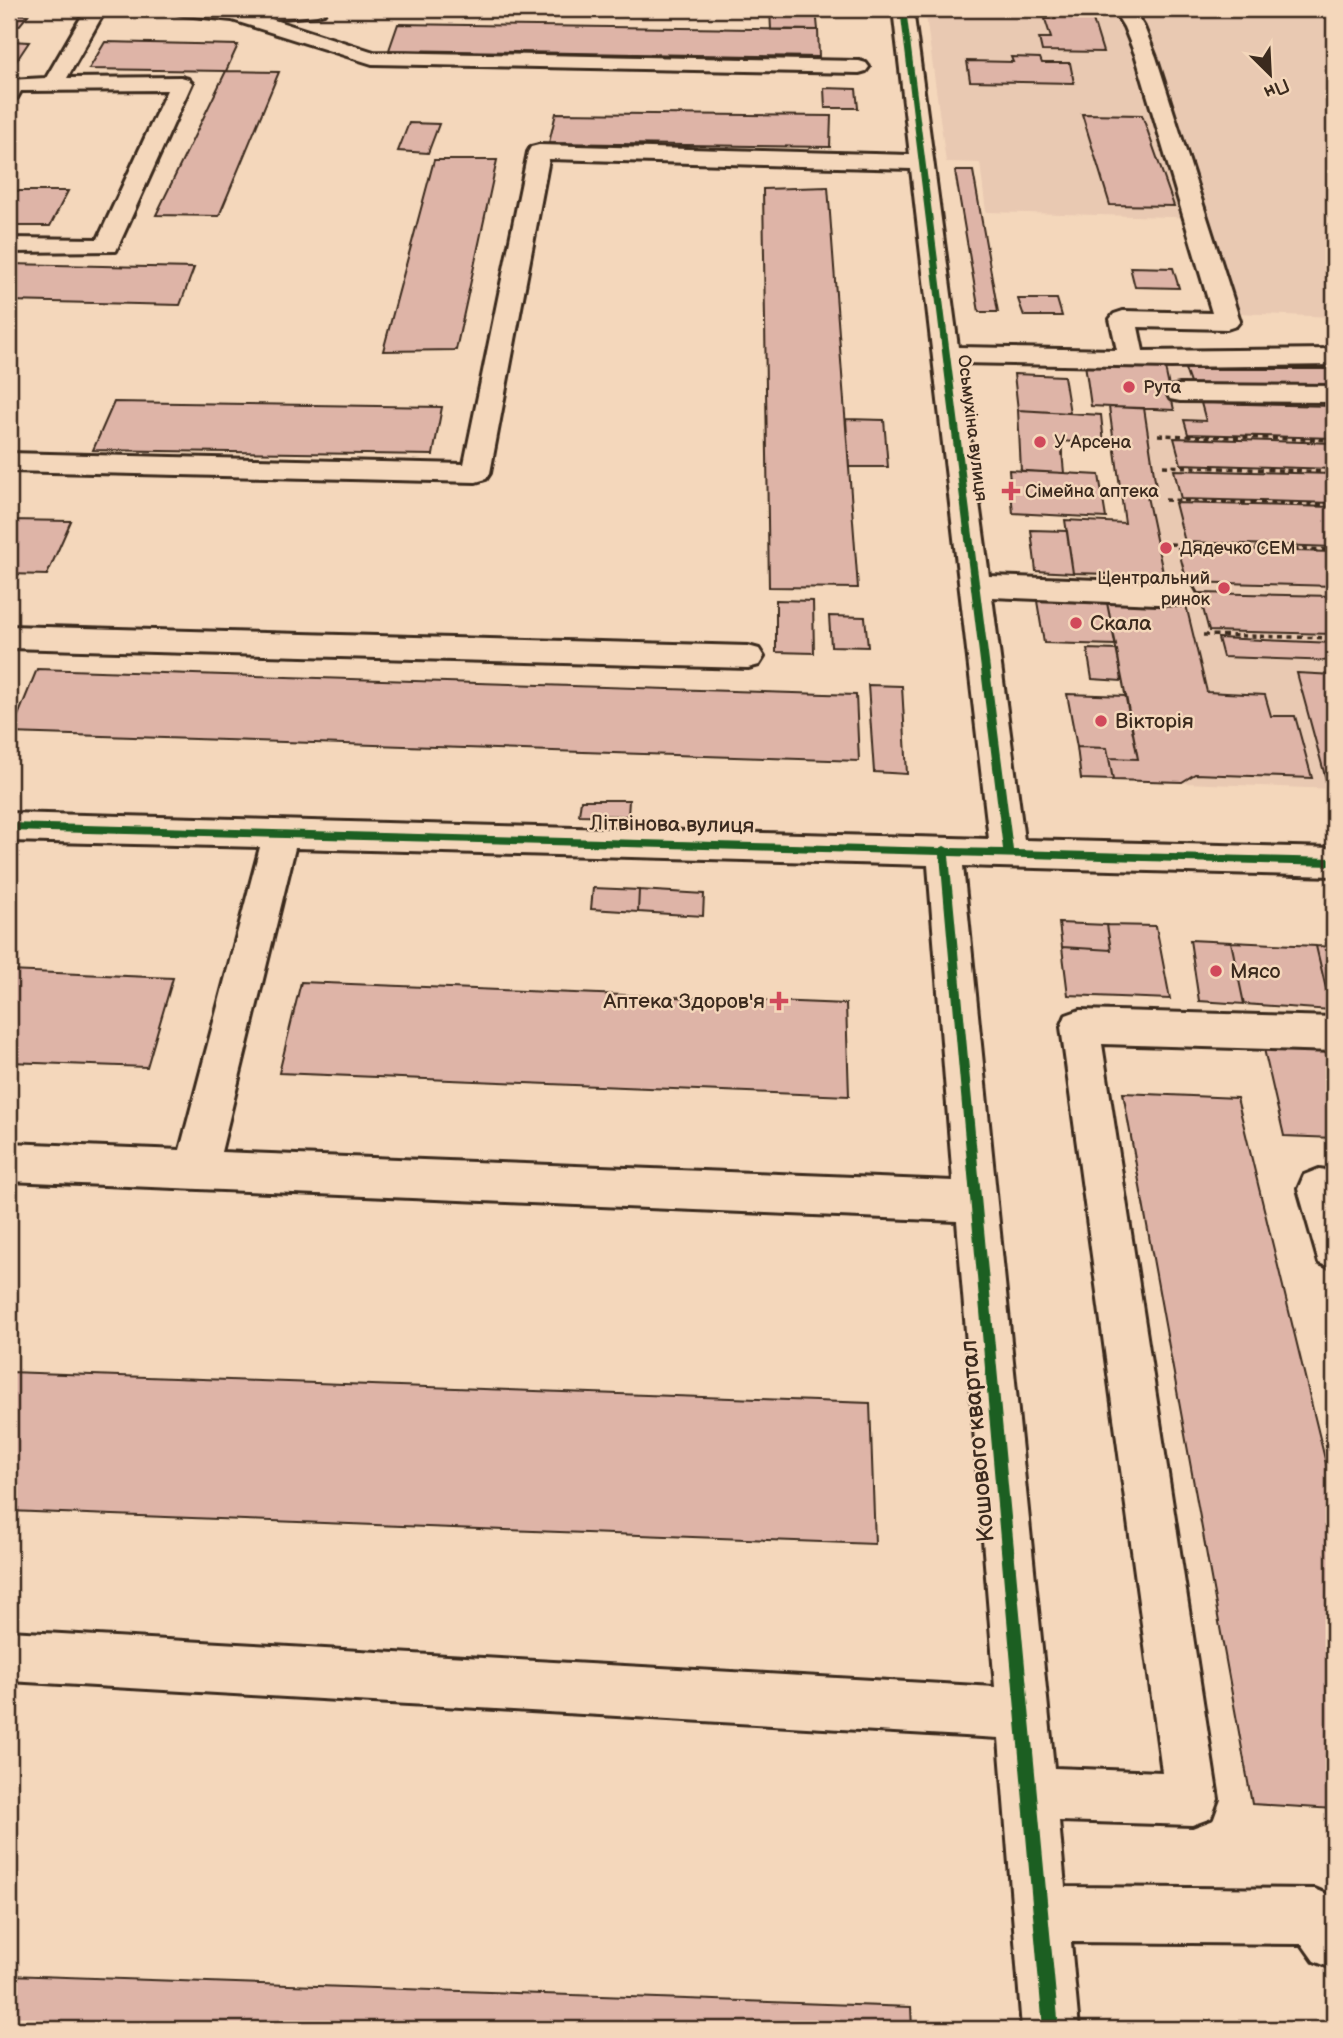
<svg xmlns="http://www.w3.org/2000/svg" width="1343" height="2038" font-family="'Balsamiq Sans',sans-serif">
  <style>
    .built { fill: #e9c9b2 }
    .building { fill: #deb4a7; stroke: #3b2a1e; stroke-width: 2 }
    .lines { fill: none; stroke-linecap: round; stroke-linejoin: round }
    .minor-casing { stroke: #3b2a1e; stroke-width: 6 }
    .path { stroke: #3b2a1e; stroke-width: 3.5; stroke-dasharray: 5 4.5; stroke-linecap: butt }
    .minor { fill: #f4d7bb; fill-rule: evenodd }
    .cycleway-casing { stroke: #f4d7bb; stroke-width: 5 }
    .cycleway { fill: #1b5e20; fill-rule: evenodd }
    .poi-dot { fill: #d1495b; stroke: #f4d7bb; stroke-width: 2.5 }
    .labels { text-anchor: middle; stroke-width: 5; stroke-linejoin: round; paint-order: stroke }
    .far-poi-label { font-size: 18px; fill: #3b2a1e; stroke: #f4d7bb; text-anchor: start }
    .far-street-label { font-size: 18px; fill: #3b2a1e; stroke: #f4d7bb }
    .poi-label { font-size: 21px; fill: #3b2a1e; stroke: #f4d7bb; text-anchor: start }
    .street-label { font-size: 21px; fill: #3b2a1e; stroke: #f4d7bb }
    .near-street-label { font-size: 24px; fill: #3b2a1e; stroke: #f4d7bb }
  </style>
  <rect width="100%" height="100%" fill="#f4d7bb"/>
  <filter id="ink" filterUnits="userSpaceOnUse"><feTurbulence type="fractalNoise" baseFrequency=".0143" numOctaves="2"/><feDisplacementMap in="SourceGraphic" scale="14" xChannelSelector="R" yChannelSelector="G"/><feConvolveMatrix kernelMatrix="1 2 1 2 8 2 1 2 1" color-interpolation-filters="sRGB"/></filter>
  <g filter="url(#ink)">
    <path class="built" d="M 925,9 L 1334,9 L 1334,317 L 1237,313 L 1206,218 L 986,212 L 980,163 L 946,162 Z
      M 1085,364 L 1165,368 L 1334,369 L 1334,789 L 1081,779 L 1067,694 L 1125,696 L 1116,645 L 1037,601 L 1117,602 L 1102,522 L 1125,522 L 1109,407 L 1091,406 Z"/>
    <path class="building" d="M 770,9 L 816,9 L 818,30 L 771,30 Z
      M 1053,10 L 1090,10 L 1103,52 L 1042,51 L 1039,38 L 1051,38 L 1045,19 L 1056,19 Z
      M 9,14 L 28,15 L 19,26 L 9,26 Z
      M 398,24 L 818,30 L 819,57 L 389,50 Z
      M 9,41 L 29,42 L 9,72 Z
      M 105,42 L 238,45 L 226,71 L 89,69 Z
      M 1011,57 L 1040,58 L 1042,63 L 1070,63 L 1074,83 L 970,81 L 967,61 L 1013,62 Z
      M 226,71 L 279,72 L 219,216 L 156,215 Z
      M 824,88 L 856,89 L 858,108 L 825,108 Z
      M 556,113 L 831,116 L 830,147 L 549,143 Z
      M 1082,114 L 1142,115 L 1174,206 L 1110,205 Z
      M 409,123 L 439,124 L 428,153 L 398,151 Z
      M 434,160 L 497,160 L 456,350 L 383,351 Z
      M 955,171 L 973,171 L 998,312 L 979,312 Z
      M 828,187 L 858,588 L 769,587 L 763,189 Z
      M 9,191 L 68,191 L 50,226 L 9,226 Z
      M 9,264 L 194,268 L 180,305 L 9,301 Z
      M 1130,267 L 1173,268 L 1179,288 L 1135,287 Z
      M 1018,299 L 1057,299 L 1062,316 L 1024,316 Z
      M 1085,364 L 1165,368 L 1174,410 L 1091,406 Z
      M 1185,369 L 1334,369 L 1334,387 L 1191,386 Z
      M 1014,374 L 1064,376 L 1070,413 L 1018,410 Z
      M 114,402 L 442,407 L 433,455 L 93,450 Z
      M 1201,403 L 1334,406 L 1334,438 L 1188,434 L 1184,420 L 1206,421 Z
      M 1109,407 L 1144,408 L 1156,487 L 1145,487 L 1165,582 L 1113,580 L 1111,574 L 1073,573 L 1065,520 L 1125,523 Z
      M 1018,410 L 1101,415 L 1104,444 L 1061,441 L 1064,473 L 1021,471 Z
      M 846,419 L 884,420 L 888,467 L 849,467 Z
      M 1174,438 L 1334,443 L 1334,469 L 1181,464 Z
      M 1009,470 L 1099,475 L 1106,518 L 1013,513 Z
      M 1174,470 L 1334,474 L 1334,503 L 1181,499 Z
      M 1175,503 L 1334,507 L 1334,547 L 1185,542 Z
      M 9,520 L 71,521 L 47,575 L 9,574 Z
      M 1031,530 L 1067,531 L 1073,573 L 1036,571 Z
      M 1178,548 L 1334,552 L 1334,586 L 1187,582 Z
      M 1199,593 L 1334,596 L 1334,634 L 1209,631 Z
      M 776,600 L 813,601 L 814,653 L 776,652 Z
      M 1037,601 L 1107,603 L 1116,645 L 1044,643 Z
      M 1107,603 L 1186,605 L 1207,692 L 1265,695 L 1271,716 L 1295,716 L 1312,778 L 1195,774 L 1182,782 L 1113,780 L 1109,758 L 1138,759 Z
      M 829,616 L 865,617 L 868,647 L 831,646 Z
      M 1218,638 L 1334,643 L 1334,661 L 1223,657 Z
      M 1087,649 L 1117,650 L 1122,681 L 1092,679 Z
      M 37,669 L 856,695 L 859,761 L 11,733 Z
      M 1297,673 L 1334,675 L 1334,787 L 1328,787 Z
      M 868,685 L 902,686 L 907,774 L 874,772 Z
      M 1067,694 L 1126,696 L 1138,759 L 1109,758 L 1107,748 L 1077,747 Z
      M 1077,747 L 1107,748 L 1113,780 L 1081,779 Z
      M 581,800 L 629,800 L 628,816 L 579,815 Z
      M 593,888 L 639,890 L 638,912 L 591,909 Z
      M 639,890 L 704,894 L 703,916 L 638,912 Z
      M 1059,923 L 1107,925 L 1111,950 L 1062,947 Z
      M 1107,925 L 1156,926 L 1170,999 L 1068,995 L 1062,947 L 1111,950 Z
      M 1190,940 L 1231,942 L 1244,1004 L 1199,1001 Z
      M 1231,942 L 1316,946 L 1331,1010 L 1244,1004 Z
      M 1316,946 L 1334,947 L 1334,1010 L 1331,1010 Z
      M 9,971 L 173,978 L 147,1067 L 9,1062 Z
      M 301,982 L 846,1004 L 849,1096 L 279,1073 Z
      M 1261,1036 L 1334,1039 L 1334,1138 L 1284,1136 Z
      M 1123,1093 L 1237,1098 L 1334,1496 L 1334,1809 L 1252,1804 Z
      M 9,1372 L 870,1403 L 875,1544 L 9,1511 Z
      M 9,1975 L 911,2007 L 912,2029 L 9,2029 Z"/>
    <g class="lines">
      <defs>
        <path id="minor" d="M 86,9 L 106,9 L 67,78 L 181,77 L 188,79 L 192,83 L 116,251 L 9,252 L 9,238 L 98,239 L 167,90 L 21,91 L 17,98 L 9,99 L 9,80 L 46,78 Z
          M 174,9 L 327,9 L 324,13 L 317,15 L 271,19 L 374,52 L 859,61 L 866,63 L 869,67 L 866,71 L 859,73 L 372,64 L 232,20 L 184,15 L 177,13 Z
          M 893,9 L 913,9 L 958,347 L 1117,350 L 1110,319 L 1114,314 L 1123,311 L 1212,313 L 1136,57 L 1124,27 L 1113,9 L 1133,9 L 1144,27 L 1156,57 L 1240,321 L 1236,326 L 1227,329 L 1138,327 L 1143,351 L 1334,349 L 1334,365 L 1171,367 L 960,363 L 989,576 L 1181,583 L 1192,587 L 1196,594 L 1192,601 L 1181,605 L 992,597 L 1024,840 L 1334,848 L 1334,876 L 963,866 L 1054,1768 L 1162,1772 L 1061,1027 L 1066,1015 L 1080,1010 L 1334,1017 L 1334,1051 L 1102,1044 L 1218,1799 L 1211,1818 L 1192,1825 L 1059,1821 L 1065,1887 L 1315,1889 L 1334,1897 L 1334,1969 L 1314,1961 L 1302,1944 L 1071,1942 L 1079,2029 L 1022,2029 L 999,1738 L 9,1681 L 9,1631 L 995,1687 L 957,1221 L 9,1181 L 9,1143 L 180,1150 L 260,847 L 9,841 L 9,813 L 989,839 L 911,169 L 549,159 L 490,473 L 486,479 L 476,482 L 9,471 L 9,453 L 464,464 L 528,152 L 531,147 L 539,145 L 910,155 ZM 295,848 L 928,865 L 953,1181 L 221,1152 Z
          M 1180,385 L 1334,386 L 1334,402 L 1180,401 L 1170,399 L 1167,393 L 1170,387 Z
          M 9,626 L 748,646 L 759,649 L 764,657 L 759,665 L 748,668 L 9,648 Z
          M 1319,1169 L 1334,1171 L 1334,1269 L 1319,1263 L 1298,1189 L 1304,1175 Z"/>
      </defs>
      <use href="#minor" class="minor-casing"/>
      <path class="path" d="M 1158,435 L 1334,440
        M 1163,466 L 1334,472
        M 1165,500 L 1334,505
        M 1170,544 L 1334,550
        M 1203,635 L 1334,638"/>
      <use href="#minor" class="minor"/>
      <defs>
        <path id="cycleway" d="M 900,9 L 906,9 L 1013,850 L 1334,858 L 1334,866 L 949,856 L 1059,2029 L 1043,2029 L 940,855 L 9,831 L 9,823 L 940,848 L 944,846 L 948,848 L 1003,849 Z"/>
      </defs>
      <use href="#cycleway" class="cycleway-casing"/>
      <use href="#cycleway" class="cycleway"/>
    </g>
  </g>
  <g class="poi-dot">
    <circle cx="1129" cy="387" r="7"/>
    <circle cx="1040" cy="442" r="7"/>
    <path d="M1007.5 480.5h7v7h7v7h-7v7h-7v-7h-7v-7h7z"/>
    <circle cx="1166" cy="548" r="7"/>
    <circle cx="1224" cy="588" r="7"/>
    <circle cx="1076" cy="623" r="7"/>
    <circle cx="1101" cy="721" r="7"/>
    <circle cx="1216" cy="971" r="7"/>
    <path d="M775.5 990.5h7v7h7v7h-7v7h-7v-7h-7v-7h7z"/>
  </g>
  <g class="labels">
    <g class="far-poi-label">
      <text x="1143" y="393">Рута</text>
      <text x="1054" y="448">У Арсена</text>
      <text x="1025" y="497">Сімейна аптека</text>
      <text x="1180" y="554">Дядечко СЕМ</text>
      <text x="1210" y="584" text-anchor="end">Центральний<tspan x="1210" dy="21">ринок</tspan></text>
    </g>
    <g class="far-street-label">
      <text transform="translate(973 428) rotate(83)" y="6">Осьмухіна вулиця</text>
    </g>
    <g class="poi-label">
      <text x="1090" y="630">Скала</text>
      <text x="1115" y="728">Вікторія</text>
      <text x="1230" y="978">Мясо</text>
      <text x="765" y="1008" text-anchor="end">Аптека Здоров'я</text>
    </g>
    <g class="street-label">
      <text transform="translate(672 824) rotate(1)" y="7">Літвінова вулиця</text>
    </g>
    <g class="near-street-label">
      <text transform="translate(977 1441) rotate(-95)" y="8">Кошового квартал</text>
    </g>
  </g>
  <rect width="1343" height="2038" fill="none" stroke="#f4d7bb" stroke-width="35"/>
  <rect x="18" y="18" width="1308" height="2003" fill="none" stroke="#3b2a1e" stroke-width="2.5" filter="url(#ink)"/>
  <g transform="translate(1270 74) rotate(156)" stroke="#f4d7bb" stroke-width="5" paint-order="stroke">
  <path d="M0-5L12 26L0 18L-12 26Z" fill="#3b2a1e"/>
  <text y="-10" font-size="19" font-weight="bold" text-anchor="middle" fill="#3b2a1e">Пн</text>
  </g>
</svg>
